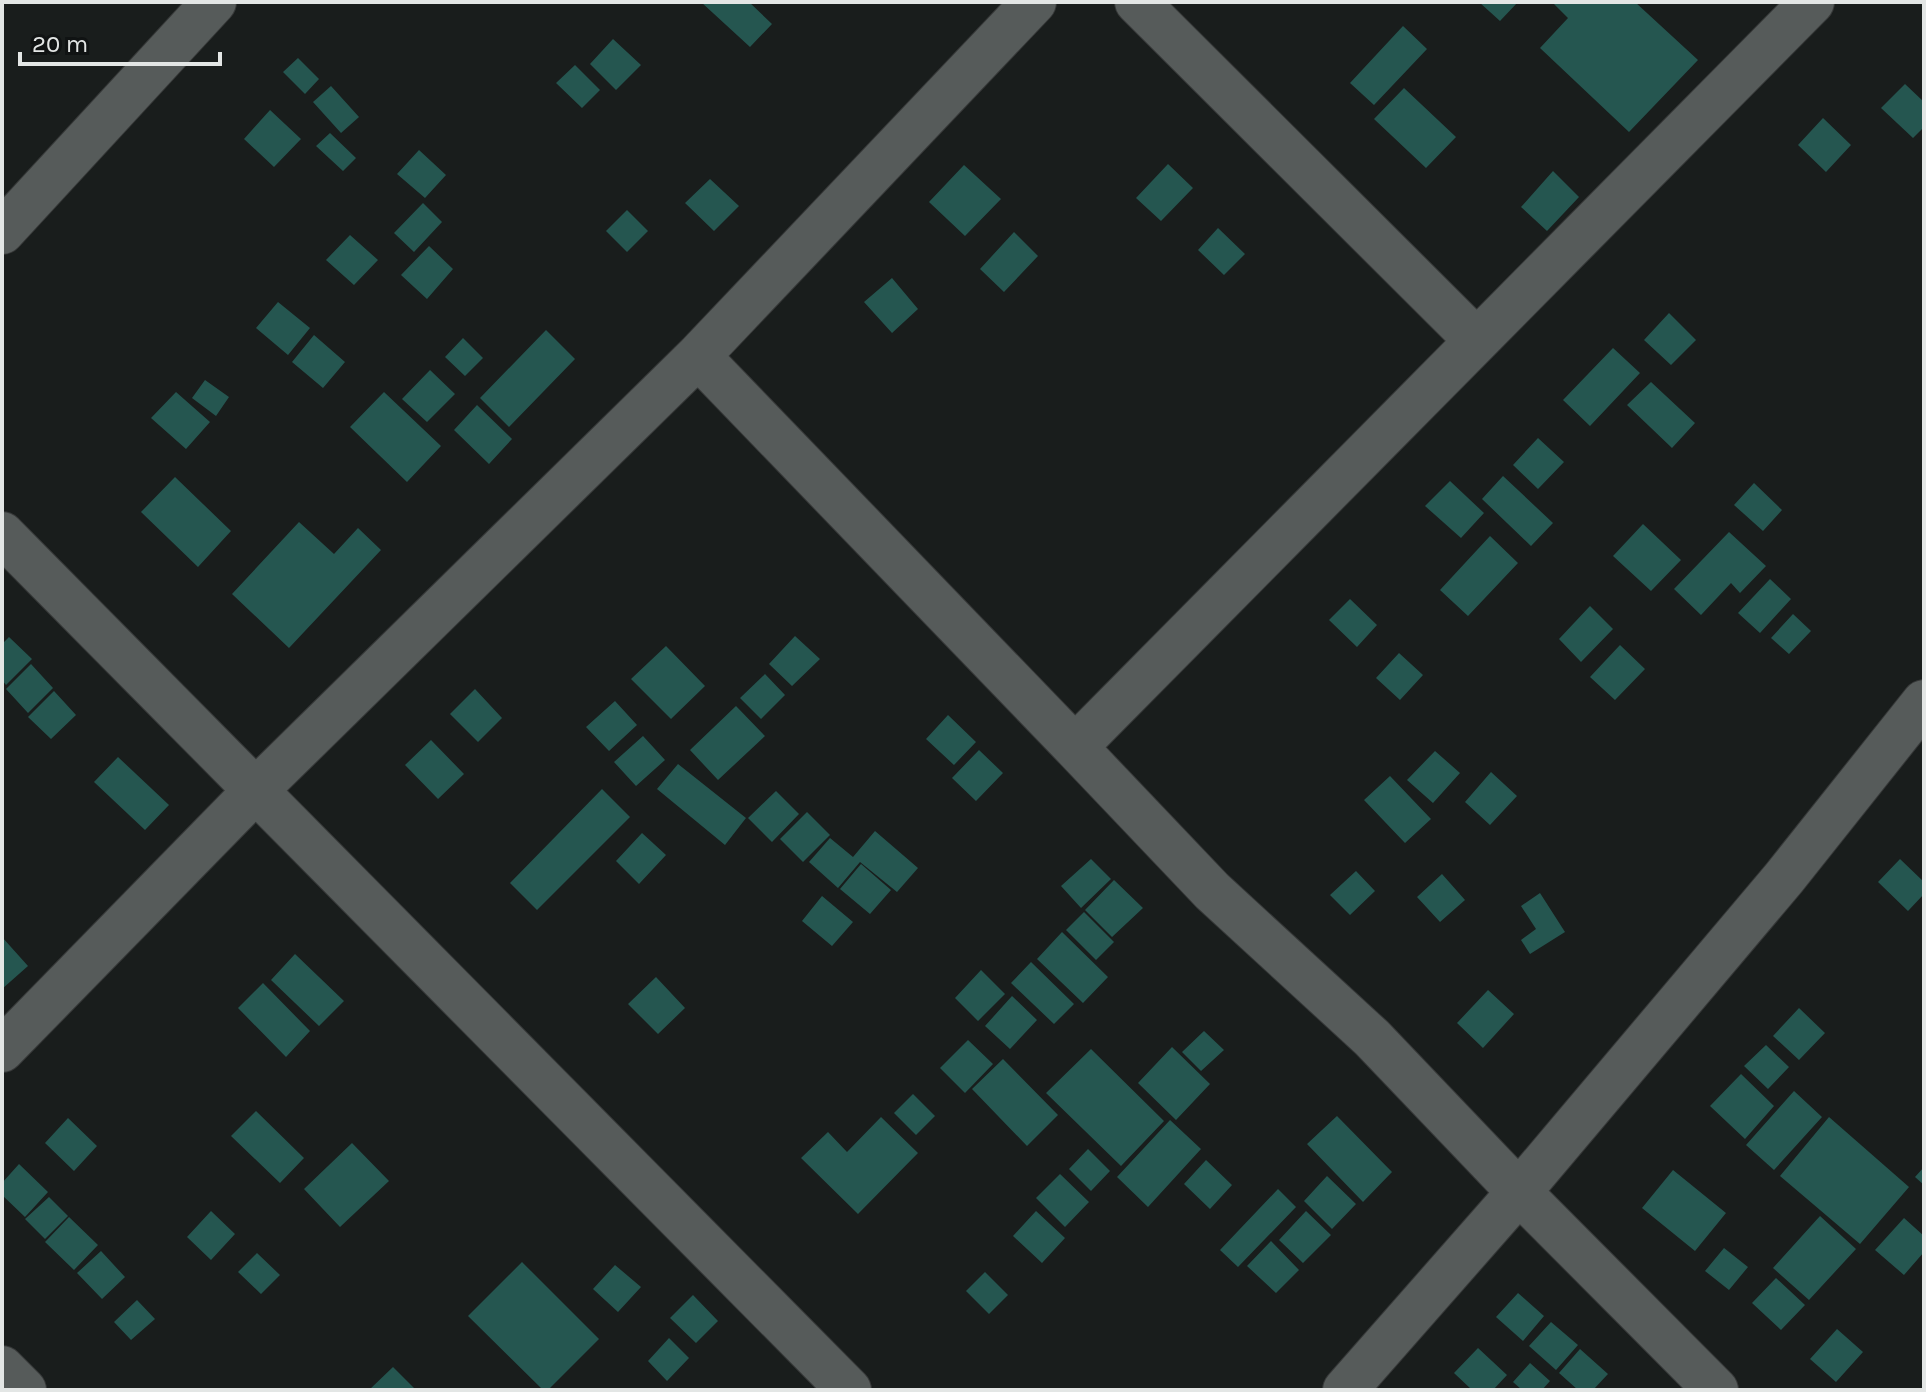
<svg xmlns="http://www.w3.org/2000/svg" width="1926" height="1392" font-family="Karla,sans-serif">
  <style>
    .building { fill: #255650 }
    .lines { fill: none; stroke-linecap: round; stroke-linejoin: round }
    .minor-casing { stroke: #363838; stroke-width: 46 }
    .minor { stroke: #565b5a; stroke-width: 44 }
  </style>
  <rect width="100%" height="100%" fill="#191d1c"/>
  <path class="building" d="M 701,2 L 749,2 L 772,24 L 750,47 Z
    M 1479,2 L 1518,2 L 1500,21 Z
    M 1556,2 L 1635,2 L 1698,60 L 1629,132 L 1540,48 L 1568,18 L 1554,4 Z
    M 1403,26 L 1427,49 L 1374,105 L 1350,83 Z
    M 613,39 L 641,65 L 616,90 L 590,64 Z
    M 298,58 L 319,79 L 305,94 L 283,72 Z
    M 575,65 L 600,90 L 582,108 L 556,83 Z
    M 1905,84 L 1924,102 L 1924,127 L 1913,138 L 1881,108 Z
    M 331,86 L 359,117 L 341,133 L 313,102 Z
    M 1404,88 L 1456,137 L 1426,168 L 1374,119 Z
    M 270,110 L 301,139 L 274,167 L 244,139 Z
    M 1823,118 L 1851,145 L 1826,172 L 1798,145 Z
    M 330,133 L 356,158 L 343,171 L 316,146 Z
    M 419,150 L 446,175 L 425,198 L 397,174 Z
    M 1168,164 L 1193,188 L 1161,221 L 1136,198 Z
    M 964,165 L 1001,199 L 965,236 L 929,202 Z
    M 1553,171 L 1579,197 L 1547,231 L 1521,207 Z
    M 710,179 L 739,206 L 714,231 L 685,203 Z
    M 423,203 L 442,222 L 414,252 L 394,233 Z
    M 627,210 L 648,231 L 627,252 L 606,231 Z
    M 1218,228 L 1245,254 L 1224,275 L 1198,250 Z
    M 1014,232 L 1038,256 L 1004,292 L 980,269 Z
    M 350,235 L 378,260 L 354,285 L 326,260 Z
    M 429,246 L 453,269 L 427,299 L 401,275 Z
    M 892,278 L 918,309 L 892,333 L 864,302 Z
    M 278,302 L 310,328 L 288,355 L 256,328 Z
    M 1669,313 L 1696,340 L 1671,365 L 1644,340 Z
    M 546,330 L 575,359 L 509,427 L 480,398 Z
    M 314,335 L 345,362 L 323,388 L 292,362 Z
    M 463,338 L 483,358 L 465,376 L 445,357 Z
    M 1613,348 L 1640,373 L 1590,426 L 1563,400 Z
    M 430,370 L 455,394 L 427,422 L 402,399 Z
    M 205,380 L 229,397 L 216,416 L 192,398 Z
    M 1651,382 L 1695,423 L 1672,448 L 1627,405 Z
    M 176,392 L 210,422 L 186,449 L 151,418 Z
    M 384,392 L 441,446 L 407,482 L 350,427 Z
    M 477,405 L 512,439 L 489,464 L 454,430 Z
    M 1538,438 L 1564,462 L 1538,489 L 1513,465 Z
    M 1503,476 L 1553,523 L 1531,546 L 1482,499 Z
    M 175,477 L 231,531 L 198,567 L 141,512 Z
    M 1450,481 L 1484,513 L 1461,538 L 1425,506 Z
    M 1754,483 L 1782,510 L 1763,531 L 1734,505 Z
    M 299,522 L 334,554 L 358,528 L 381,550 L 289,648 L 232,594 Z
    M 1643,524 L 1681,560 L 1651,591 L 1613,556 Z
    M 1729,532 L 1766,566 L 1740,593 L 1731,583 L 1701,615 L 1674,589 Z
    M 1490,536 L 1518,563 L 1468,616 L 1440,590 Z
    M 1770,579 L 1791,599 L 1760,633 L 1738,613 Z
    M 1350,599 L 1377,625 L 1357,647 L 1329,620 Z
    M 1590,606 L 1613,629 L 1581,662 L 1559,639 Z
    M 1793,614 L 1811,631 L 1789,654 L 1771,638 Z
    M 795,636 L 820,659 L 792,686 L 769,664 Z
    M 9,637 L 32,659 L 6,685 L 2,680 L 2,644 Z
    M 1620,645 L 1645,669 L 1615,700 L 1590,677 Z
    M 666,646 L 705,686 L 671,719 L 631,679 Z
    M 1399,653 L 1423,675 L 1400,700 L 1376,678 Z
    M 31,664 L 53,688 L 28,713 L 6,689 Z
    M 765,674 L 785,695 L 761,719 L 740,698 Z
    M 475,689 L 502,718 L 478,742 L 450,714 Z
    M 54,691 L 76,715 L 51,739 L 28,717 Z
    M 615,701 L 637,725 L 609,751 L 586,727 Z
    M 736,706 L 765,736 L 718,780 L 690,750 Z
    M 948,715 L 976,742 L 954,765 L 926,739 Z
    M 643,736 L 665,760 L 636,786 L 614,762 Z
    M 431,740 L 464,774 L 438,799 L 405,765 Z
    M 979,750 L 1003,773 L 976,801 L 952,778 Z
    M 1435,751 L 1460,773 L 1433,803 L 1407,780 Z
    M 118,757 L 169,805 L 145,830 L 94,782 Z
    M 678,764 L 746,818 L 725,845 L 657,789 Z
    M 1491,772 L 1517,796 L 1490,825 L 1465,802 Z
    M 1390,776 L 1431,819 L 1405,843 L 1364,800 Z
    M 602,789 L 630,817 L 537,910 L 510,883 Z
    M 776,791 L 799,814 L 772,842 L 748,818 Z
    M 807,812 L 830,835 L 803,862 L 780,839 Z
    M 875,831 L 918,868 L 897,892 L 860,862 L 838,888 L 809,862 L 830,838 L 853,857 Z
    M 642,833 L 666,855 L 639,884 L 616,861 Z
    M 1091,859 L 1111,879 L 1081,908 L 1061,886 Z
    M 1900,859 L 1924,882 L 1924,894 L 1908,911 L 1878,882 Z
    M 861,864 L 891,890 L 870,914 L 840,889 Z
    M 1356,871 L 1375,891 L 1350,915 L 1330,895 Z
    M 1442,874 L 1465,900 L 1440,922 L 1417,897 Z
    M 1114,880 L 1143,908 L 1112,937 L 1085,910 Z
    M 1540,893 L 1565,932 L 1530,954 L 1521,940 L 1536,929 L 1521,906 Z
    M 822,896 L 853,922 L 832,946 L 802,921 Z
    M 1084,912 L 1114,942 L 1096,960 L 1066,930 Z
    M 1062,932 L 1108,977 L 1083,1003 L 1037,959 Z
    M 2,937 L 28,966 L 2,989 Z
    M 295,954 L 344,1001 L 319,1026 L 271,980 Z
    M 1031,962 L 1074,1004 L 1054,1024 L 1011,983 Z
    M 981,970 L 1005,994 L 978,1021 L 955,998 Z
    M 656,977 L 685,1008 L 658,1034 L 628,1004 Z
    M 263,983 L 310,1031 L 286,1057 L 238,1008 Z
    M 1488,990 L 1514,1014 L 1483,1048 L 1457,1023 Z
    M 1012,996 L 1037,1020 L 1010,1049 L 985,1026 Z
    M 1799,1008 L 1825,1033 L 1799,1060 L 1773,1036 Z
    M 1204,1031 L 1224,1050 L 1201,1071 L 1182,1052 Z
    M 968,1040 L 993,1064 L 965,1093 L 940,1068 Z
    M 1766,1045 L 1789,1067 L 1768,1089 L 1744,1066 Z
    M 1172,1047 L 1210,1084 L 1176,1120 L 1138,1083 Z
    M 1091,1049 L 1164,1121 L 1121,1166 L 1046,1093 Z
    M 1003,1059 L 1058,1115 L 1027,1146 L 972,1089 Z
    M 1741,1074 L 1774,1106 L 1745,1139 L 1710,1106 Z
    M 1794,1091 L 1822,1117 L 1774,1170 L 1746,1145 Z
    M 913,1094 L 935,1116 L 916,1135 L 894,1113 Z
    M 256,1111 L 304,1158 L 280,1183 L 231,1136 Z
    M 1337,1116 L 1392,1172 L 1363,1202 L 1307,1144 Z
    M 881,1117 L 918,1153 L 858,1214 L 801,1158 L 828,1132 L 847,1152 Z
    M 1829,1117 L 1909,1187 L 1860,1244 L 1780,1176 Z
    M 68,1118 L 97,1146 L 74,1171 L 45,1143 Z
    M 1170,1120 L 1201,1149 L 1148,1207 L 1117,1177 Z
    M 352,1143 L 389,1181 L 340,1227 L 304,1189 Z
    M 1088,1149 L 1110,1171 L 1091,1191 L 1069,1169 Z
    M 1206,1160 L 1232,1185 L 1210,1209 L 1184,1184 Z
    M 19,1164 L 48,1192 L 25,1217 L 2,1195 L 2,1183 Z
    M 1924,1167 L 1924,1185 L 1915,1177 Z
    M 1673,1170 L 1726,1213 L 1695,1251 L 1642,1208 Z
    M 1060,1174 L 1089,1202 L 1065,1227 L 1036,1198 Z
    M 1327,1176 L 1356,1204 L 1332,1229 L 1304,1201 Z
    M 1278,1189 L 1296,1207 L 1238,1267 L 1220,1250 Z
    M 49,1197 L 68,1216 L 45,1239 L 25,1219 Z
    M 211,1211 L 235,1234 L 211,1260 L 187,1237 Z
    M 1036,1211 L 1065,1238 L 1042,1263 L 1013,1236 Z
    M 1306,1211 L 1331,1235 L 1303,1263 L 1279,1240 Z
    M 1820,1216 L 1856,1249 L 1809,1300 L 1773,1268 Z
    M 69,1217 L 98,1245 L 74,1270 L 45,1242 Z
    M 1904,1218 L 1924,1236 L 1924,1252 L 1904,1275 L 1875,1250 Z
    M 1271,1241 L 1299,1270 L 1276,1293 L 1247,1266 Z
    M 1724,1248 L 1748,1267 L 1729,1290 L 1705,1271 Z
    M 101,1251 L 125,1277 L 102,1299 L 77,1273 Z
    M 257,1253 L 280,1275 L 261,1294 L 238,1272 Z
    M 522,1262 L 599,1339 L 548,1390 L 543,1390 L 468,1316 Z
    M 615,1265 L 641,1287 L 618,1312 L 593,1289 Z
    M 985,1272 L 1008,1295 L 989,1314 L 966,1291 Z
    M 1776,1278 L 1805,1305 L 1781,1330 L 1752,1303 Z
    M 1518,1293 L 1544,1316 L 1523,1341 L 1496,1317 Z
    M 693,1295 L 718,1321 L 696,1343 L 670,1318 Z
    M 137,1300 L 155,1319 L 131,1340 L 114,1322 Z
    M 1551,1322 L 1578,1345 L 1556,1370 L 1529,1346 Z
    M 1837,1329 L 1863,1352 L 1836,1382 L 1810,1359 Z
    M 669,1338 L 689,1358 L 667,1381 L 648,1361 Z
    M 1478,1348 L 1507,1375 L 1493,1390 L 1472,1390 L 1454,1373 Z
    M 1580,1349 L 1608,1374 L 1593,1390 L 1578,1390 L 1559,1373 Z
    M 1530,1363 L 1550,1381 L 1542,1390 L 1522,1390 L 1513,1382 Z
    M 393,1367 L 416,1390 L 369,1390 Z"/>
  <g class="lines">
    <defs>
      <path id="minor" d="M 1137,2 L 1476,340
        M 2,232 L 214,2
        M 698,356 L 1034,2
        M 2,534 L 849,1390
        M 2,1050 L 255,791 L 698,356 L 1075,747
        M 2,1368 L 24,1390
        M 1345,1390 L 1519,1192 L 1784,878 L 1924,702
        M 1716,1390 L 1519,1192 L 1372,1038 L 1212,891 L 1075,747 L 1812,2"/>
    </defs>
    <use href="#minor" class="minor-casing"/>
    <use href="#minor" class="minor"/>
  </g>
  <rect width="1926" height="1392" fill="none" stroke="#e3e6e5" stroke-width="8"/>
  <path d="M20 52v12h200v-12" fill="none" stroke="#e3e6e5" stroke-width="4"/>
  <text x="32" y="52" font-size="24" fill="#e3e6e5" stroke="#101313" stroke-width="6" paint-order="stroke">20 m</text>
</svg>
